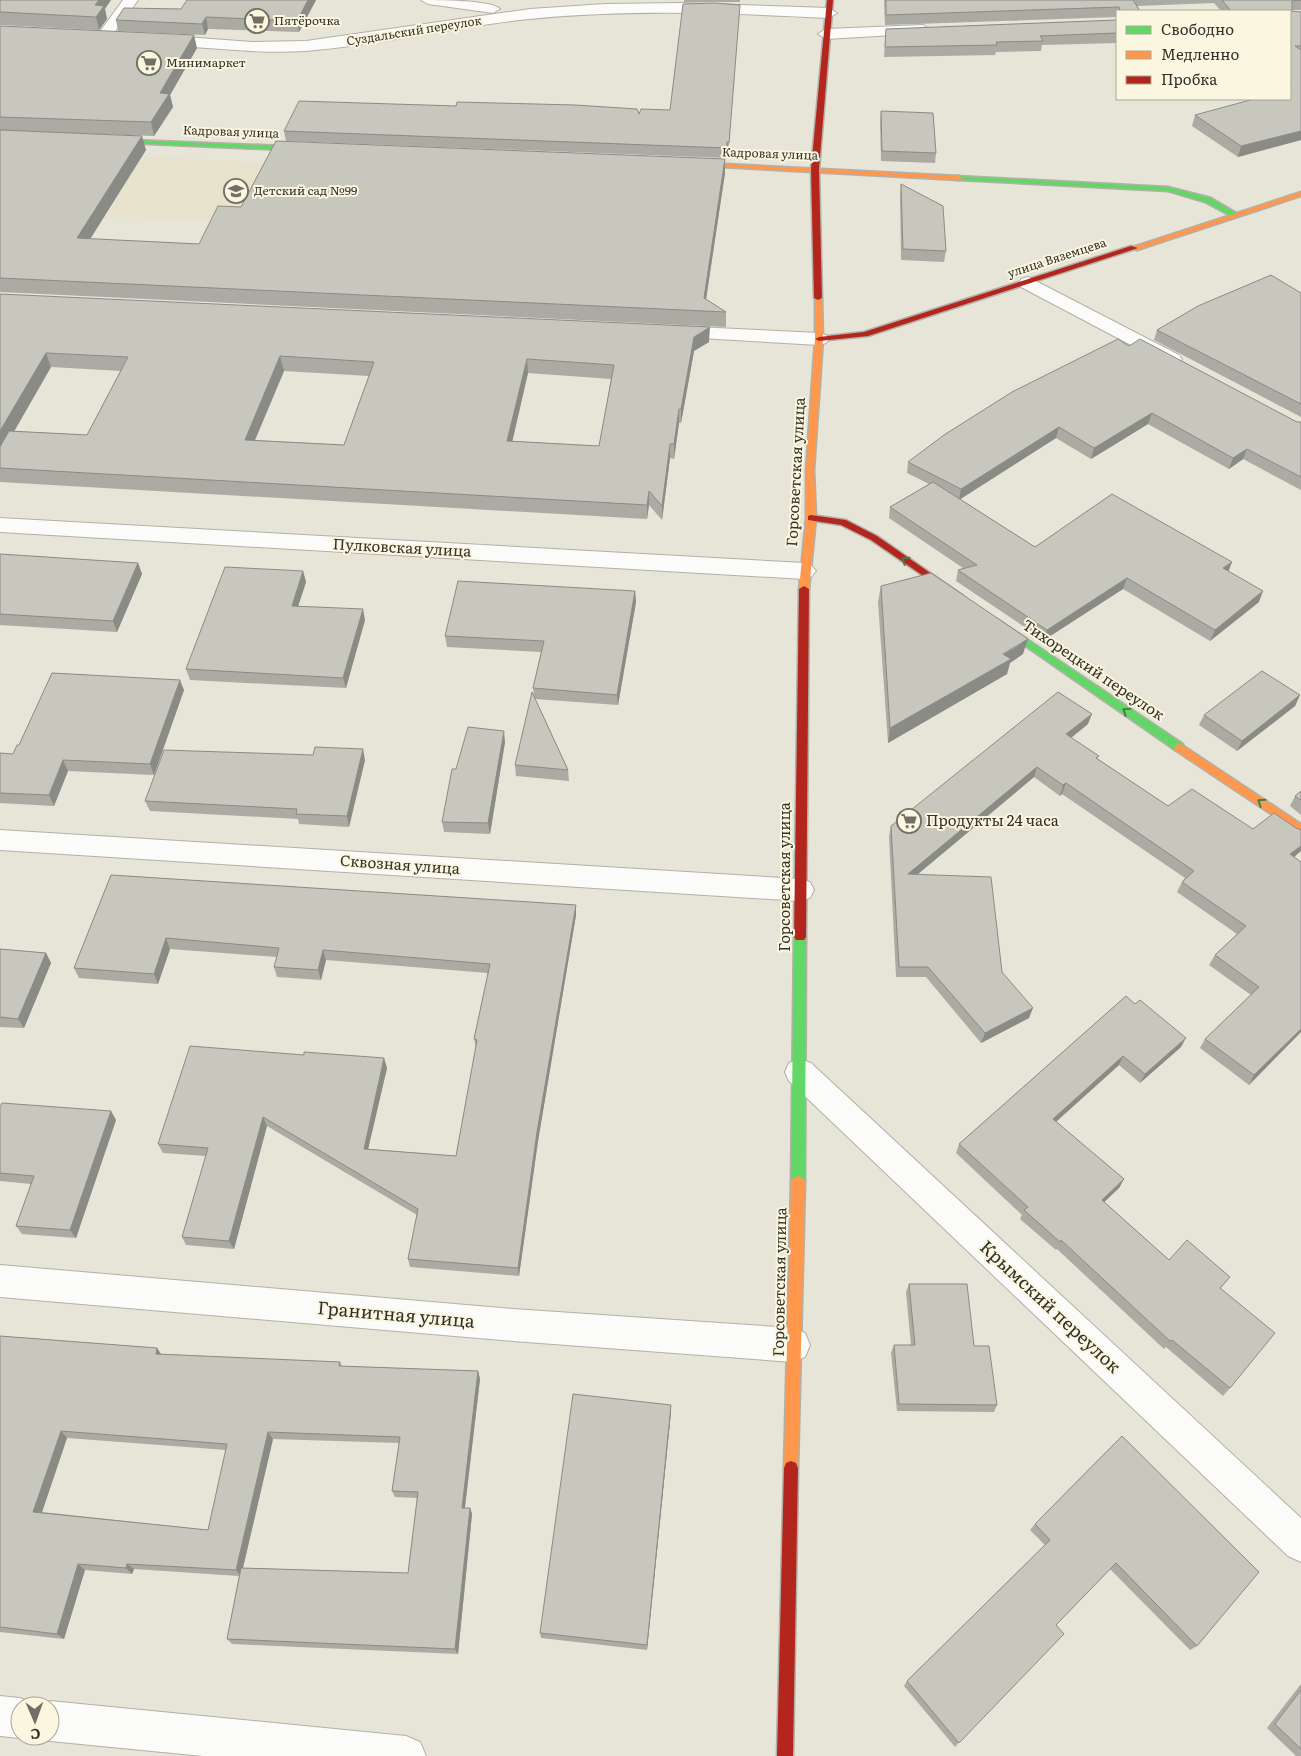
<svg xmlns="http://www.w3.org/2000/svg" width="1301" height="1756" font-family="Literata,serif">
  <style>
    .built { fill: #e6e2cc }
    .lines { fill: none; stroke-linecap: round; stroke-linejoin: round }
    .lane-casing { stroke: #b3b0a7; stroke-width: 2 }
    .street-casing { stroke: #b3b0a7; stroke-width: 2 }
    .fast-casing { stroke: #b3b0a7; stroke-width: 3 }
    .slow-casing { stroke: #b3b0a7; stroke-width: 3 }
    .jam-casing { stroke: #b3b0a7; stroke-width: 3 }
    .lane { fill: #fbfbf9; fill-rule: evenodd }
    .street { fill: #fbfbf9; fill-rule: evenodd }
    .fast { fill: #63d668; fill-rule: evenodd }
    .slow { fill: #ff974d; fill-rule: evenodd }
    .jam { fill: #b3261e; fill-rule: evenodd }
    .wall { fill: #ababa3; fill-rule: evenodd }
    .shaded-wall { fill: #8b8b85 }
    .building { fill: #c7c7be; stroke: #8b8b85; fill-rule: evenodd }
    .oneway { stroke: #497b45 }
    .labels { text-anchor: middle; stroke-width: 4; stroke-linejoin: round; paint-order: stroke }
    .far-poi-label { font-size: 12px; fill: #333129; stroke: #faf6df; text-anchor: start }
    .far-street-label { font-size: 12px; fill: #333129; stroke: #faf6df }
    .street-label { font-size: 15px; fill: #333129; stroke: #faf6df }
    .poi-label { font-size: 15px; fill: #333129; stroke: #faf6df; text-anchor: start }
    .near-street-label { font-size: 18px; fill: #333129; stroke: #faf6df }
  </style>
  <rect width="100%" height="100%" fill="#e7e4d8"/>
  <path class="built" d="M 141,157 L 361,167 L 339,223 L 107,216 Z"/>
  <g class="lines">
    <defs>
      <path id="lane" d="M 123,0 L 138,0 L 109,40 L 99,40 L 96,37 Z
        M 421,0 C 436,0 492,0 500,9 L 493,13 L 428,4 Z
        M 680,3 L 829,8 L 837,13 L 829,18 C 729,13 630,9 530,19 C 455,26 381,45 305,51 C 256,54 207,47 158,45 L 150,40 L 158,35 L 252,42 L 306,41 L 530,9 L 605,4 Z"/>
      <path id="street" d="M 923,25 L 931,30 L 928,33 L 826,39 L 818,34 L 826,29 Z
        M 1028,277 L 1179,355 L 1182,359 L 1179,363 L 1172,365 L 1165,363 L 1021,287 L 1019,283 L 1021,279 Z
        M 673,326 L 819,333 L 826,335 L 829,339 L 826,343 L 819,345 L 666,336 L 663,332 L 666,328 Z
        M 0,518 L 804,563 L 812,566 L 816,571 L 812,576 L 804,579 L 0,532 Z
        M 0,830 L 800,879 L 810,882 L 814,890 L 810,898 L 800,901 L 0,850 Z
        M 800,1059 L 811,1063 L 1301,1518 L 1301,1562 L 1288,1556 L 789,1081 L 785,1072 L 789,1063 Z
        M 0,1265 L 513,1309 L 793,1328 L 805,1333 L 810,1345 L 805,1357 L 793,1362 L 513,1341 L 0,1297 Z
        M 0,1696 L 20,1698 L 34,1704 L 35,1706 L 20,1706 L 20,1736 L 24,1736 L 20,1738 L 0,1736 Z
        M 50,1701 L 406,1736 L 420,1742 L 426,1756 L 203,1756 L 50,1741 L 38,1736 L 50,1736 L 50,1706 L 38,1706 Z"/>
      <path id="fast" d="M 107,139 L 309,147 L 312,149 L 309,151 L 105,142 L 104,141 Z
        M 956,176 L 1168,187 L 1211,198 L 1238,214 L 1231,216 L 1205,202 L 1168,191 L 959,180 L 956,180 Z
        M 997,619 L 1183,744 L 1184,747 L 1183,750 L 1175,750 L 994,624 L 992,622 Z
        M 800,932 L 804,934 L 806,937 L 805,1182 L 803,1186 L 798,1188 L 793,1186 L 791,1182 L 794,937 L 796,934 Z"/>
      <path id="slow" d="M 686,162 L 959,176 L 963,178 L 959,180 L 684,165 L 684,163 Z
        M 1301,192 L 1301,196 L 1137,250 L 1130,248 Z
        M 815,296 L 822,298 L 823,339 L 814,470 L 816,518 L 809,589 L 804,592 L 799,589 L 806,518 L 806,470 L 815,339 Z
        M 1179,743 L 1301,824 L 1301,834 L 1175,750 L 1174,747 Z
        M 798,1176 L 803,1178 L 805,1182 L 798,1468 L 796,1473 L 791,1475 L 786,1473 L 784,1468 L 791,1182 L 793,1178 Z"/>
      <path id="jam" d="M 827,0 L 833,0 L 819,169 L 822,298 L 818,300 L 814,298 L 811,169 Z
        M 1131,246 L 1138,248 L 868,336 L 819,341 L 815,339 L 819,337 L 864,332 Z
        M 811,515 L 846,520 L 877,536 L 962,595 L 960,597 L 954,597 L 871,540 L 841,525 L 808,520 L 808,516 Z
        M 804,586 L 809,589 L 806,937 L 804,940 L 796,940 L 794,937 L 799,589 Z
        M 791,1461 L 796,1463 L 798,1468 L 793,1756 L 777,1756 L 784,1468 L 786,1463 Z"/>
    </defs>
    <use href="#lane" class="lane-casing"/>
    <use href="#street" class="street-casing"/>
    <use href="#fast" class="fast-casing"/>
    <use href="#slow" class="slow-casing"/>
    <use href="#jam" class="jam-casing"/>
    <use href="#lane" class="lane"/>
    <use href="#street" class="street"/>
    <use href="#fast" class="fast"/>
    <use href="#slow" class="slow"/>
    <use href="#jam" class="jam"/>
  </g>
  <path class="wall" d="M 0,0 L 105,9 L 107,19 L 99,30 L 0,25 Z
    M 316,0 L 299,32 L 208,29 L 205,35 L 118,31 L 116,20 L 181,9 Z
    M 684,0 L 740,0 L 740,2 L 684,2 Z
    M 884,0 L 1301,0 L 1301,10 L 1292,10 L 1292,11 L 1301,12 L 1301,140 L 1238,157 L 1192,126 L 1195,115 L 1290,99 L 1290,11 L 1221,11 L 1214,3 L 1137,6 L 1140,11 L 1117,11 L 1117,19 L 1117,17 L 885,25 Z
    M 739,14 L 728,154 L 727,152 L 726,158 L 286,141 L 284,131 L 456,106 L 639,114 L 670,110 Z
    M 1117,20 L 1117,43 L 1042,45 L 1041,51 L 996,52 L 995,55 L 884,57 L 886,29 Z
    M 0,26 L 197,48 L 170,95 L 173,107 L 154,136 L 67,133 L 146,150 L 90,239 L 199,244 L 241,207 L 725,159 L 725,173 L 706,299 L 726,312 L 726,327 L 0,292 Z
    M 881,111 L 936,153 L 935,163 L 881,161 L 880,121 Z
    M 901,184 L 946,251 L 944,262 L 901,260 L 900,195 Z
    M 1301,293 L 1301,417 L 1154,340 L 1157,330 Z
    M 0,294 L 709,342 L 694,351 L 681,423 L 679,423 L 674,459 L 670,458 L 662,520 L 649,505 L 647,519 L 0,482 ZM 51,367 L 121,371 L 87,435 L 14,431 ZM 284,371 L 369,376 L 344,445 L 255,440 ZM 528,373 L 611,379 L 599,446 L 512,441 Z
    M 1129,346 L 1297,422 L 1301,423 L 1301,490 L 1243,459 L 1229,469 L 1148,424 L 1091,459 L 1056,438 L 960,499 L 1035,547 L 1228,571 L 1259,602 L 1210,641 L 1123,589 L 1044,640 L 956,581 L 958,570 L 963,568 L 889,518 L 890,507 L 929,484 L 907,473 L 908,462 Z
    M 0,554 L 138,563 L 142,574 L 117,632 L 0,625 Z
    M 303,571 L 306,582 L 298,606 L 365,620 L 346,688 L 190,680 L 186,669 Z
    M 881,586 L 1023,654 L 1010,663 L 1007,674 L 888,743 L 878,602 Z
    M 635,591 L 636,602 L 618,705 L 535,699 L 568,770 L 569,781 L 516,776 L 515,765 L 534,696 L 533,688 L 541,652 L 447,647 L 445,636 Z
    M 184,690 L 154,775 L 68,771 L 54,806 L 0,803 L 0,753 L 13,754 L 19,745 Z
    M 1300,695 L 1295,706 L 1237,751 L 1199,725 L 1204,715 Z
    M 1088,724 L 1071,738 L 1098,759 L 1168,806 L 1294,857 L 1301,862 L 1301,1032 L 1249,1085 L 1200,1048 L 1205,1039 L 1251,995 L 1209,965 L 1215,955 L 1237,934 L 1177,892 L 1182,882 L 1185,878 L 1062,794 L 1060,796 L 1034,777 L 918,874 L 1002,972 L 1029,1018 L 981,1043 L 926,977 L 896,977 L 889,837 L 891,826 Z
    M 505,742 L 490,834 L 444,832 L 442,822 L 456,769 Z
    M 365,760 L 349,827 L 299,824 L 298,819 L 150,811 L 145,801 Z
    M 1301,791 L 1301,815 L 1290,806 L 1295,796 Z
    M 111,875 L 576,905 L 576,915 L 538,1141 L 519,1276 L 410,1267 L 408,1259 L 417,1215 L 267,1126 L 234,1249 L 186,1245 L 182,1237 L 206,1156 L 163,1153 L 158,1144 L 387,1068 L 368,1149 L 456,1156 L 476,1048 L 474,1039 L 488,973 L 326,960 L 321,980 L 277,977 L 274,967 L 277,957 L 170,949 L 158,984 L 79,978 L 74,968 Z
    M 0,949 L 46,953 L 51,963 L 24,1028 L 0,1027 Z
    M 1126,996 L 1181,1047 L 1140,1083 L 1119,1065 L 1056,1122 L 1124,1179 L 1119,1188 L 1104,1202 L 1169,1260 L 1230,1277 L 1221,1288 L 1230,1388 L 1223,1396 L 1166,1347 L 1164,1349 L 1057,1249 L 1056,1250 L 1020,1219 L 1022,1215 L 956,1153 L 959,1144 Z
    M 0,1107 L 116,1120 L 76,1238 L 22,1234 L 16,1226 L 31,1184 L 0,1181 Z
    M 909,1284 L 974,1346 L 997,1405 L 994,1412 L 897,1411 L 891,1353 L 894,1345 L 911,1345 L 906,1292 Z
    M 0,1336 L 157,1348 L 161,1354 L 340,1362 L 342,1366 L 478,1371 L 480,1379 L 465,1508 L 470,1508 L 472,1514 L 458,1654 L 232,1644 L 227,1639 L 239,1576 L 134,1569 L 132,1574 L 85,1570 L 64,1639 L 0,1632 ZM 67,1438 L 226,1450 L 208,1530 L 42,1512 ZM 273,1439 L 399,1443 L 392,1491 L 395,1497 L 417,1498 L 408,1573 L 243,1568 Z
    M 671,1412 L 647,1650 L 541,1638 L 540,1633 Z
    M 1122,1436 L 1197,1646 L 1190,1650 L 1110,1569 L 1056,1625 L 955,1747 L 904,1686 L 907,1681 L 1045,1545 L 1030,1530 L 1035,1524 Z
    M 1301,1684 L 1301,1756 L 1296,1756 L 1267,1728 Z"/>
  <path class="shaded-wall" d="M 99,0 L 111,0 L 105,9 L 107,19 L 99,30 L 96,17 L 95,5 Z
    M 308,0 L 316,0 L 299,32 L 297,21 Z
    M 206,17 L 208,29 L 205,35 L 202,24 Z
    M 194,35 L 197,48 L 170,95 L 173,107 L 154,136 L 151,122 L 160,93 Z
    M 1301,131 L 1301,140 L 1238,157 L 1241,146 Z
    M 142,136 L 146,150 L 82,252 L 77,238 Z
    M 725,159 L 725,173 L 704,313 L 704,298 Z
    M 710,327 L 709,342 L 694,351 L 681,423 L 681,409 L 694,337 Z
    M 46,353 L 51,367 L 0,456 L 0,431 Z
    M 280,356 L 284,371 L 249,454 L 245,440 Z
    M 527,359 L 528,373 L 509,456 L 507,441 Z
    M 679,409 L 679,423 L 674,459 L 674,444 Z
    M 1152,413 L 1148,424 L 1091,459 L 1094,448 Z
    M 1059,427 L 1056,438 L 959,500 L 961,489 Z
    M 670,444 L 670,458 L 662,520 L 662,506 Z
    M 1247,449 L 1243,459 L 1229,469 L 1233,458 Z
    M 649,491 L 649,505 L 647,519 L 647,505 Z
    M 1232,562 L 1228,573 L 1223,568 Z
    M 138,563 L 142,574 L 117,632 L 113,621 Z
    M 303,571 L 306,582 L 295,616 L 292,606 Z
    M 1127,578 L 1123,589 L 1044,640 L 1047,630 Z
    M 635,591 L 636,602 L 618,705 L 617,695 Z
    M 1263,591 L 1259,602 L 1210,641 L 1215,630 Z
    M 363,609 L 365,620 L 346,688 L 343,678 Z
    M 1028,639 L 1023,654 L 1010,663 L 1007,674 L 888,743 L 890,728 Z
    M 180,680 L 184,690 L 154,775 L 150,764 Z
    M 1300,695 L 1295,706 L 1237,751 L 1242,741 Z
    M 1092,714 L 1088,724 L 1062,745 L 1066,734 Z
    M 504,731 L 505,742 L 490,834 L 488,823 Z
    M 363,749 L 365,760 L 349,827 L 347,816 Z
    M 63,760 L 68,771 L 54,806 L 49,795 Z
    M 1037,767 L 1034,777 L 906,884 L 908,874 Z
    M 1066,783 L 1062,794 L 1060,796 L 1063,785 Z
    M 1301,846 L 1301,851 L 1285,865 L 1290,854 Z
    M 576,905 L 576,915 L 538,1141 L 519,1276 L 518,1268 L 537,1132 Z
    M 166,938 L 170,949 L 158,984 L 154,974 Z
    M 323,950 L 326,960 L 321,980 L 318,970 Z
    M 46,953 L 51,963 L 24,1028 L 18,1019 Z
    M 1033,1008 L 1029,1018 L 981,1043 L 985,1033 Z
    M 1301,1029 L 1301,1032 L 1249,1085 L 1254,1075 Z
    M 1186,1038 L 1181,1047 L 1140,1083 L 1145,1074 Z
    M 1123,1056 L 1119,1065 L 1049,1128 L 1053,1119 Z
    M 384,1058 L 387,1068 L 366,1158 L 364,1149 Z
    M 111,1111 L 116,1120 L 76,1238 L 70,1230 Z
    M 263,1117 L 267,1126 L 234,1249 L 229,1241 Z
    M 1124,1179 L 1119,1188 L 1097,1209 L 1102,1200 Z
    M 157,1348 L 162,1356 L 156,1354 Z
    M 478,1371 L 480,1379 L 464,1514 L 462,1508 Z
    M 671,1405 L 671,1412 L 647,1650 L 647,1645 Z
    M 61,1431 L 67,1438 L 40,1518 L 33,1512 Z
    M 268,1432 L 273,1439 L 241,1576 L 236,1570 Z
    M 470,1508 L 472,1514 L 458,1654 L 455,1649 Z
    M 78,1564 L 85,1570 L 64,1639 L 57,1634 Z
    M 127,1564 L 134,1569 L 132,1574 L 126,1568 Z"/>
  <path class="building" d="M 0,0 L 99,0 L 95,5 L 104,6 L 96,17 L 0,12 Z
    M 187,0 L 308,0 L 297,21 L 206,17 L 202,24 L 116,20 L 124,8 L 181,9 Z
    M 886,0 L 1133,0 L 1140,11 L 1120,11 L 1119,7 L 886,15 Z
    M 1222,0 L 1301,0 L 1292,1 L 1292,11 L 1301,12 L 1301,46 L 1295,46 L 1301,50 L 1301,131 L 1241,146 L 1195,115 L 1254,99 L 1290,99 L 1290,89 L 1291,88 L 1290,86 L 1290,11 L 1231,11 Z
    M 714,3 L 740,5 L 729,143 L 727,142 L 727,148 L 284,131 L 299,101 L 456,106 L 457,102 L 575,105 L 637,109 L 639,114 L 641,109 L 670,110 L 683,4 Z
    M 1117,20 L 1117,33 L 1040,36 L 1043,41 L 996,42 L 997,45 L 885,47 L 886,29 Z
    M 0,26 L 194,35 L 160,93 L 169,94 L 151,122 L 0,117 Z
    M 881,111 L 933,113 L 936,153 L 882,151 Z
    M 0,130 L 142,136 L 77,238 L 199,244 L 218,206 L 241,207 L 276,141 L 725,159 L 704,298 L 726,312 L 0,278 Z
    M 901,184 L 943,206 L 946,251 L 903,249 Z
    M 1271,275 L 1301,293 L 1301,404 L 1157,330 L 1198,306 Z
    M 0,294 L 710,327 L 694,337 L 681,409 L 679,409 L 674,444 L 670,444 L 662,506 L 649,491 L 647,505 L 0,468 L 0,447 L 9,431 L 87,435 L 128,357 L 46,353 L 0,431 ZM 280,356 L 374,362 L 344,445 L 245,440 ZM 527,359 L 614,365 L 599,446 L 507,441 Z
    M 1118,339 L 1129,346 L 1140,339 L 1297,422 L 1301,422 L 1301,477 L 1247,449 L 1233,458 L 1152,413 L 1094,448 L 1059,427 L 961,489 L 908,462 L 944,435 L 1012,392 Z
    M 933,482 L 1035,547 L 1112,494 L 1232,562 L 1223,568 L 1263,591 L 1215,630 L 1127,578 L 1047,630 L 958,570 L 977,565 L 890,507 Z
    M 0,554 L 138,563 L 113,621 L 0,614 Z
    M 225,567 L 303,571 L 292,606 L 363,609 L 343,678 L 186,669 Z
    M 931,573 L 1028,639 L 1003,654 L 1011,659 L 890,728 L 881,586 Z
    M 458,581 L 635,591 L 617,695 L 533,688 L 544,641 L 445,636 Z
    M 1262,671 L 1300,695 L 1242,741 L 1204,715 Z
    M 52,673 L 180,680 L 150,764 L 63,760 L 49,795 L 0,793 L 0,753 L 13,754 L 17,745 L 19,745 Z
    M 532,692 L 568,770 L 515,765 Z
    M 1058,692 L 1092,714 L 1066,734 L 1099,756 L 1096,758 L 1168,806 L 1192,789 L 1253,829 L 1274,813 L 1296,828 L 1301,830 L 1301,846 L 1290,854 L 1301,862 L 1301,1029 L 1254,1075 L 1205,1039 L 1259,987 L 1215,955 L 1246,926 L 1182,882 L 1194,871 L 1066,783 L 1063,785 L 1037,767 L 908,874 L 991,877 L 1002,972 L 1033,1008 L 985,1033 L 928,967 L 899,967 L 891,826 Z
    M 468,727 L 504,731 L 488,823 L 442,822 L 452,769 L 456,769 Z
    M 315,747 L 363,749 L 347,816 L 296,814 L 297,809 L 145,801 L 164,750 L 313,755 Z
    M 1301,791 L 1301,800 L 1295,796 Z
    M 111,875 L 576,905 L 537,1132 L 518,1268 L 408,1259 L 418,1209 L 263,1117 L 229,1241 L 182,1237 L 208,1148 L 158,1144 L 190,1046 L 304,1055 L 304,1052 L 384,1058 L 364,1149 L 456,1156 L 477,1040 L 474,1039 L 490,964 L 323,950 L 318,970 L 274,967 L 279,948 L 166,938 L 154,974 L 74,968 Z
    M 0,949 L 46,953 L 18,1019 L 0,1017 Z
    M 1126,996 L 1135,1004 L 1140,1000 L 1186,1038 L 1145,1074 L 1123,1056 L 1053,1119 L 1124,1179 L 1102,1200 L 1169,1260 L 1187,1240 L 1230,1277 L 1220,1288 L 1275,1333 L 1230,1388 L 1172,1340 L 1170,1341 L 1061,1240 L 1060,1242 L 1024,1210 L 1028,1207 L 959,1144 Z
    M 2,1103 L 111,1111 L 70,1230 L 16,1226 L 34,1176 L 0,1173 L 0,1107 Z
    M 909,1284 L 967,1284 L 974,1346 L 989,1346 L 997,1405 L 899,1404 L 894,1345 L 915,1345 Z
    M 0,1336 L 157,1348 L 156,1354 L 340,1362 L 339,1366 L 478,1371 L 462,1508 L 470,1508 L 455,1649 L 227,1639 L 241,1568 L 408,1573 L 418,1492 L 392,1491 L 400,1437 L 268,1432 L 236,1570 L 127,1564 L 126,1568 L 78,1564 L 57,1634 L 0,1627 ZM 61,1431 L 227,1444 L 208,1530 L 33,1512 Z
    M 573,1394 L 671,1405 L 647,1645 L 540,1633 Z
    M 1122,1436 L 1259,1572 L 1197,1646 L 1116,1563 L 1056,1625 L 1064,1634 L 959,1743 L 907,1681 L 1050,1540 L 1035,1524 Z
    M 1301,1690 L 1301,1749 L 1275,1724 Z"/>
  <defs><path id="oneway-chevron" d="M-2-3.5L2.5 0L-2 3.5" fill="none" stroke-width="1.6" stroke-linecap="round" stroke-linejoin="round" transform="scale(1.25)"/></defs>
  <g class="oneway">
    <use href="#oneway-chevron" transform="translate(905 560) rotate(-146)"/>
    <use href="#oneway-chevron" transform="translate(1126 711) rotate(-146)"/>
    <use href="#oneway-chevron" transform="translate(1261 802) rotate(-146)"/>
  </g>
  <defs>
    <symbol id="supermarket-ring" viewBox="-11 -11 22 22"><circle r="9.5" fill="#faf6df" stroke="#727066" stroke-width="1.5"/><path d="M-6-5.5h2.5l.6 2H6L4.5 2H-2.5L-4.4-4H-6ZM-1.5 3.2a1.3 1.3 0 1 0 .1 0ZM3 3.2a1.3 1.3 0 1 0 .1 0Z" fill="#727066"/></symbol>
    <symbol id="school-ring" viewBox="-11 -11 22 22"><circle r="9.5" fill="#faf6df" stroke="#727066" stroke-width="1.5"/><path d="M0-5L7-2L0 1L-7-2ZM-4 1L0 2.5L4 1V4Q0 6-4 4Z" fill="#727066"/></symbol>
  </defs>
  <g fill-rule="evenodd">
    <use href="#supermarket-ring" x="243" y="7" width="28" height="28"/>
    <use href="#supermarket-ring" x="135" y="49" width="28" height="28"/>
    <use href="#school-ring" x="222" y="177" width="28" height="28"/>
    <use href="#supermarket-ring" x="895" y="807" width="28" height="28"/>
  </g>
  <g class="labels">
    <g class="far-poi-label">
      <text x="274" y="25">Пятёрочка</text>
      <text x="166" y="67">Минимаркет</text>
      <text x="254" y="195">Детский сад №99</text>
    </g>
    <g class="far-street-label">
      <text transform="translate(414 31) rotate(-9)" y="4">Суздальский переулок</text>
      <text transform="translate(231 132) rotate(2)" y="4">Кадровая улица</text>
      <text transform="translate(770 154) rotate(2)" y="4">Кадровая улица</text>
      <text transform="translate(1057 258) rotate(-18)" y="4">улица Вяземцева</text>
    </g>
    <g class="street-label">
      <text transform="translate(796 472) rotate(-87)" y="5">Горсоветская улица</text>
      <text transform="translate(402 548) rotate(3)" y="5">Пулковская улица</text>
      <text transform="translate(1093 670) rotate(34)" y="5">Тихорецкий переулок</text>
      <text transform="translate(400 865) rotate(4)" y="5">Сквозная улица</text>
      <text transform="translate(785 877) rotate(-90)" y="5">Горсоветская улица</text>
      <text transform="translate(780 1282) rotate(-89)" y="5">Горсоветская улица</text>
    </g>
    <g class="poi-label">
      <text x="926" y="826">Продукты 24 часа</text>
    </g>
    <g class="near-street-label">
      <text transform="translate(1050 1307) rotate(43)" y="6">Крымский переулок</text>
      <text transform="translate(396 1315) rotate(5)" y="6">Гранитная улица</text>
    </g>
  </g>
  <rect x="1116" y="10" width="175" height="90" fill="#faf6df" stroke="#aaa796"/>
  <rect x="1126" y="26" width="25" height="8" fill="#63d668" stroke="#aaa796"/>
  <text x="1161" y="35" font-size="15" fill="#333129">Свободно</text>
  <rect x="1126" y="51" width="25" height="8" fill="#ff974d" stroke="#aaa796"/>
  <text x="1161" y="60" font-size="15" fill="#333129">Медленно</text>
  <rect x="1126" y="76" width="25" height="8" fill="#b3261e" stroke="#aaa796"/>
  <text x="1161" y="85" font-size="15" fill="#333129">Пробка</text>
  <g transform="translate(35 1721) rotate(178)"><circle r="24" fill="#faf6df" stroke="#aaa796"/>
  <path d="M0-4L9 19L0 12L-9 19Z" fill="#727066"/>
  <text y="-8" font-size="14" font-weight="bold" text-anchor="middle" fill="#333129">С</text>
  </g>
</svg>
